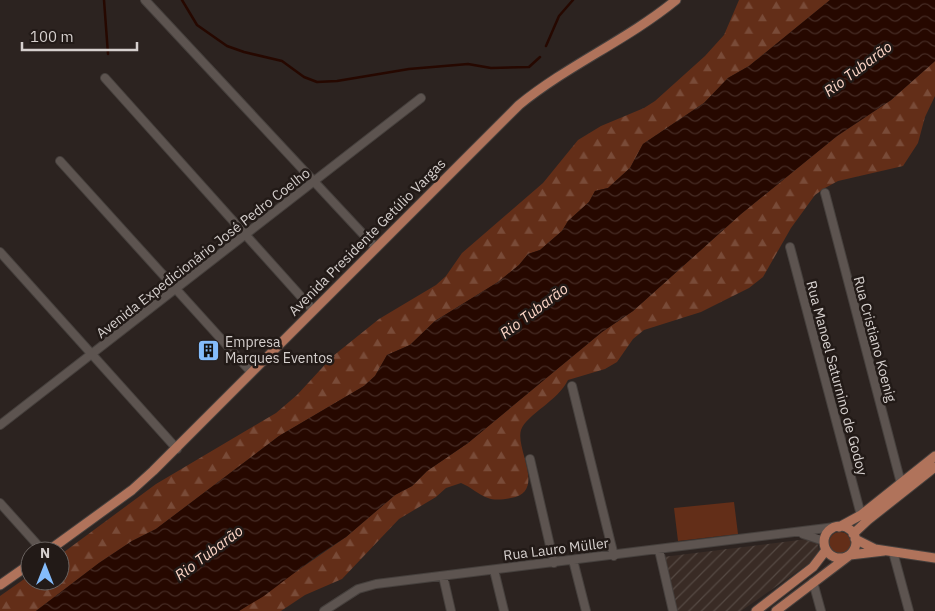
<svg xmlns="http://www.w3.org/2000/svg" width="935" height="611" font-family="'IBM Plex Sans',sans-serif">
  <style>
    .industrial { fill: url(#industrial-furrows) }
    .grass { fill: #632e18 }
    .forest { fill: url(#forest-firs) }
    .water { fill: url(#water-waves) }
    .lines { fill: none; stroke-linecap: round; stroke-linejoin: round }
    .stream { stroke: #260800; stroke-width: 2.5 }
    .minor-casing { stroke: #46403d; stroke-width: 10 }
    .major-casing { stroke: #46403d; stroke-width: 11 }
    .minor { stroke: #5d5450; stroke-width: 8 }
    .major { stroke: #b0735b; stroke-width: 9 }
    .labels { text-anchor: middle; stroke-width: 5; stroke-linejoin: round; paint-order: stroke }
    .street-label { font-size: 14px; fill: #d6d0ce; stroke: #221a17 }
    .poi-label { font-size: 14px; fill: #d6d0ce; stroke: #221a17; text-anchor: start }
    .water-label { font-size: 15px; font-style: italic; fill: #fdd6c7; stroke: #221a17 }
  </style>
  <defs>
    <pattern id="industrial-furrows" width="10" height="10" patternUnits="userSpaceOnUse" patternTransform="scale(1.25)"><rect width="10" height="10" fill="#392b25"/><path d="M-1 1l2-2M0 10L10 0M9 11l2-2" fill="none" stroke="#554943"/></pattern>
    <pattern id="forest-firs" width="22" height="20" patternUnits="userSpaceOnUse" patternTransform="scale(1.25)"><rect width="22" height="20" fill="#632e18"/><path d="M5 1l3.5 6h-7zM16 11l3.5 6h-7z" fill="#794b38"/></pattern>
    <pattern id="water-waves" width="16" height="10" patternUnits="userSpaceOnUse" patternTransform="scale(1.25)"><rect width="16" height="10" fill="#260800"/><path d="M0 5q4-4 8 0t8 0" fill="none" stroke="#452b24"/></pattern>
  </defs>
  <rect width="100%" height="100%" fill="#2c2320"/>
  <path class="industrial" d="M 807,539 L 815,541 L 818,545 L 819,552 L 811,562 L 741,611 L 677,611 L 663,557 Z"/>
  <path class="grass" d="M 734,502 L 738,534 L 678,541 L 674,508 Z
    M829 543a11 11 0 1 1 22 0a11 11 0 1 1-22 0Z"/>
  <path class="forest" d="M 739,0 L 830,0 L 749,66 L 728,78 L 704,103 L 643,144 L 630,168 L 608,188 L 595,191 L 589,202 L 568,221 L 562,231 L 540,250 L 528,254 L 519,265 L 498,282 L 435,321 L 410,345 L 387,355 L 375,376 L 364,386 L 279,436 L 156,529 L 132,541 L 99,563 L 36,611 L 0,611 L 0,596 L 30,575 L 30,581 L 60,581 L 60,555 L 156,484 L 276,413 L 297,395 L 333,356 L 379,319 L 436,285 L 446,276 L 462,253 L 543,183 L 578,140 L 601,126 L 644,108 L 655,101 L 705,56 L 724,35 Z
    M 935,61 L 935,96 L 925,117 L 918,143 L 903,166 L 838,181 L 825,188 L 815,195 L 791,228 L 763,277 L 749,288 L 701,312 L 644,330 L 633,339 L 617,362 L 605,369 L 568,380 C 558,401 527,414 521,430 C 515,449 547,492 511,498 C 504,499 495,501 488,498 C 479,495 471,487 461,483 L 446,488 L 436,497 L 399,519 L 342,579 L 305,595 L 281,611 L 239,611 L 346,537 L 395,495 L 412,486 L 427,471 L 468,443 L 602,332 L 633,311 L 741,214 L 837,136 L 891,100 Z"/>
  <path class="water" d="M 830,0 L 935,0 L 935,61 L 891,100 L 837,136 L 741,214 L 633,311 L 602,332 L 468,443 L 427,471 L 412,486 L 395,495 L 346,537 L 318,555 L 264,596 L 239,611 L 36,611 L 99,563 L 132,541 L 156,529 L 279,436 L 364,386 L 375,376 L 387,355 L 410,345 L 435,321 L 498,282 L 519,265 L 528,254 L 540,250 L 562,231 L 568,221 L 589,202 L 595,191 L 608,188 L 630,168 L 643,144 L 704,103 L 728,78 L 749,66 Z"/>
  <g class="lines">
    <path class="stream" d="M 104,0 L 108,54
      M 182,0 L 197,25 L 227,46 L 244,52 L 282,61 L 304,77 L 317,82 L 337,81 L 409,69 L 468,64 L 491,68 L 529,67 L 540,57
      M 546,46 L 559,16 L 573,0"/>
    <defs>
      <path id="minor" d="M 145,0 L 376,248
        M 105,78 L 313,310
        M 60,161 L 251,372
        M 825,193 L 902,487
        M 790,247 L 861,515
        M 0,252 L 177,449
        M 572,386 L 614,556
        M 0,425 L 421,98
        M 530,459 L 554,563
        M 0,503 L 43,551
        M 803,534 L 824,541
        M 659,550 L 673,611
        M 893,552 L 909,611
        M 573,560 L 586,611
        M 494,570 L 504,611
        M 443,576 L 451,611
        M 813,582 L 821,611
        M 324,611 L 358,589 L 376,584 L 835,527"/>
      <path id="major" d="M824 542a16 16 0 1 1 32 0a16 16 0 1 1-32 0Z
        M 839,527 L 861,515 L 935,456
        M 853,534 L 868,520 L 935,467
        M 855,539 L 875,549 L 935,558
        M 48,551 L 132,490 L 153,471 L 519,105 C 568,65 627,40 676,0
        M 0,585 L 30,564
        M 756,611 L 813,567 L 826,550
        M 776,611 L 850,555 L 884,551"/>
    </defs>
    <use href="#minor" class="minor-casing"/>
    <use href="#major" class="major-casing"/>
    <use href="#minor" class="minor"/>
    <use href="#major" class="major"/>
  </g>
  <defs>
    <symbol id="building-square" viewBox="-11 -11 22 22"><rect x="-9" y="-9" width="18" height="18" rx="4" fill="#84bcfb" stroke="#221a17"/><path d="M-4-6H4V6H1V3H-1V6H-4ZM-2.5-4.3h1.7v1.8h-1.7ZM.8-4.3h1.7v1.8H.8ZM-2.5-1h1.7V.8h-1.7ZM.8-1h1.7V.8H.8Z" fill="#111"/></symbol>
  </defs>
  <g fill-rule="evenodd">
    <use href="#building-square" x="196" y="338" width="25" height="25"/>
  </g>
  <g class="labels">
    <g class="street-label">
      <text transform="translate(367 237) rotate(-45)" y="5">Avenida Presidente Getúlio Vargas</text>
      <text transform="translate(203 253) rotate(-38)" y="5">Avenida Expedicionário José Pedro Coelho</text>
      <text transform="translate(875 339) rotate(75)" y="5">Rua Cristiano Koenig</text>
      <text transform="translate(837 378) rotate(75)" y="5">Rua Manoel Saturnino de Godoy</text>
      <text transform="translate(556 549) rotate(-7)" y="5">Rua Lauro Müller</text>
    </g>
    <g class="poi-label">
      <text x="225" y="347">Empresa<tspan x="225" dy="16">Marques Eventos</tspan></text>
    </g>
    <g class="water-label">
      <text transform="translate(858 69) rotate(-37)" y="5">Rio Tubarão</text>
      <text transform="translate(534 311) rotate(-37)" y="5">Rio Tubarão</text>
      <text transform="translate(209 553) rotate(-37)" y="5">Rio Tubarão</text>
    </g>
  </g>
  <g transform="translate(45 566)"><circle r="24" fill="#221a17" stroke="#6a6360"/>
  <path d="M0-4L9 19L0 12L-9 19Z" fill="#84bcfb"/>
  <text y="-8" font-size="14" font-weight="bold" text-anchor="middle" fill="#d6d0ce">N</text>
  </g>
  <path d="M22 42v8h115v-8" fill="none" stroke="#d6d0ce" stroke-width="2.5"/>
  <text x="30" y="42" font-size="15" fill="#d6d0ce" stroke="#221a17" stroke-width="4" paint-order="stroke">100 m</text>
</svg>
